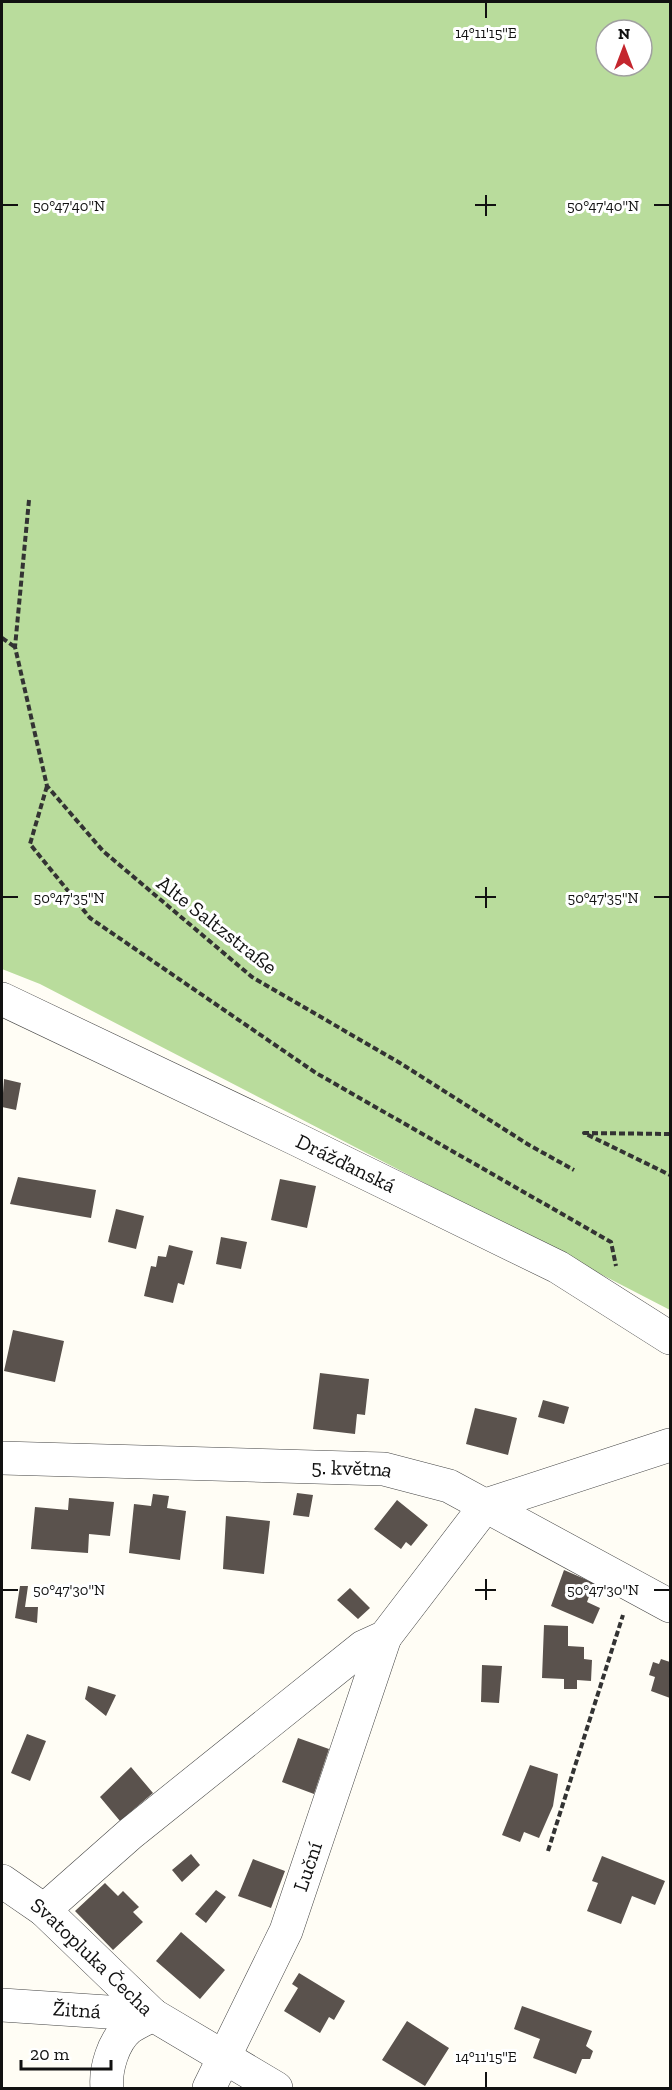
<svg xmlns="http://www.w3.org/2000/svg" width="672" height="2090" font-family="'Zilla Slab',serif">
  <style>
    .forest { fill: #b9dc9c; fill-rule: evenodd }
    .building { fill: #5a524d }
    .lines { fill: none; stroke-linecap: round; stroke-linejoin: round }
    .minor-casing { stroke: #444; stroke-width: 34 }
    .path { stroke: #333; stroke-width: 4; stroke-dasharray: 6 3; stroke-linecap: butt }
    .minor { stroke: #fff; stroke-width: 33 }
    .ticks { fill: none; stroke: #111; stroke-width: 2 }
    .labels { text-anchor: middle; stroke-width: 6; stroke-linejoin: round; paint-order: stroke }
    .street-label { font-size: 21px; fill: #111; stroke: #fff }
    .ticks-label { font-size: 15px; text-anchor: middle; fill: #111; stroke: #fff; stroke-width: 6; stroke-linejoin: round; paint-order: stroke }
  </style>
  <rect width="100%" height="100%" fill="#fffdf5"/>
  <path class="forest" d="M 2,2 L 670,2 L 670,1310 L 40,984 L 2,969 ZM 606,30 L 642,30 L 642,66 L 606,66 Z"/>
  <path class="building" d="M 4,1079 L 21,1083 L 16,1110 L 2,1107 Z
    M 18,1177 L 96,1190 L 91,1218 L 10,1204 Z
    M 280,1179 L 316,1186 L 307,1228 L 271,1220 Z
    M 116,1209 L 144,1216 L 136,1249 L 108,1242 Z
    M 221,1237 L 247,1242 L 241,1269 L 216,1264 Z
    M 169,1245 L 193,1251 L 184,1285 L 178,1283 L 173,1303 L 144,1296 L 151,1266 L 156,1267 L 158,1256 L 166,1257 Z
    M 13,1330 L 64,1341 L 55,1382 L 4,1371 Z
    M 320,1373 L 369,1379 L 365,1415 L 357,1414 L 355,1434 L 313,1429 Z
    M 543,1400 L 569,1407 L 564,1424 L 538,1417 Z
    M 475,1408 L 517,1418 L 508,1455 L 466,1444 Z
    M 297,1493 L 313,1495 L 309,1517 L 293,1515 Z
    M 153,1494 L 169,1496 L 167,1508 L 186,1511 L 180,1560 L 129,1553 L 134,1504 L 151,1506 Z
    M 69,1498 L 114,1502 L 110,1536 L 89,1534 L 88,1553 L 31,1549 L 35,1507 L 68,1510 Z
    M 397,1500 L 428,1525 L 411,1546 L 406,1542 L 401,1549 L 374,1529 Z
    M 226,1516 L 270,1521 L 264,1574 L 223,1569 Z
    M 564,1570 L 594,1583 L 587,1602 L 600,1608 L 593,1624 L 551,1606 Z
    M 20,1586 L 28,1586 L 25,1607 L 38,1607 L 37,1623 L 15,1618 Z
    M 350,1588 L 370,1608 L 358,1619 L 337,1600 Z
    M 544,1625 L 568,1626 L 568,1646 L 584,1647 L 584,1659 L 592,1660 L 591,1681 L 577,1680 L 577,1689 L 564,1689 L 564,1679 L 542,1678 Z
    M 661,1659 L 670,1662 L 670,1698 L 651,1691 L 655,1677 L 649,1675 L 653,1662 L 659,1664 Z
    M 482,1665 L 502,1666 L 499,1703 L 481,1702 Z
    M 88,1686 L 116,1695 L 106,1716 L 85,1699 Z
    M 27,1734 L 46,1741 L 30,1781 L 11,1773 Z
    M 298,1738 L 329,1749 L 314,1794 L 282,1782 Z
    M 530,1765 L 558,1774 L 553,1806 L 539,1838 L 524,1832 L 520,1842 L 502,1835 Z
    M 131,1767 L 153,1793 L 120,1821 L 100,1797 Z
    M 191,1854 L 200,1865 L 182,1882 L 172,1870 Z
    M 602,1856 L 665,1881 L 655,1905 L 632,1896 L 621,1924 L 587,1911 L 598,1883 L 592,1881 Z
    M 253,1859 L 285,1871 L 271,1908 L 238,1896 Z
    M 105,1883 L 118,1896 L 123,1891 L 139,1907 L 133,1912 L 143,1922 L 113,1950 L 75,1911 Z
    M 216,1890 L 226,1897 L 206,1923 L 195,1914 Z
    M 181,1932 L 225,1970 L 200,1999 L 156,1961 Z
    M 299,1973 L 345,2001 L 334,2020 L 329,2017 L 320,2033 L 284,2011 L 298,1988 L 292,1984 Z
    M 522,2006 L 592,2031 L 586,2046 L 593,2051 L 590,2059 L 582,2059 L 576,2074 L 533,2058 L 540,2039 L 514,2029 Z
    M 407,2021 L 449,2048 L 425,2086 L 382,2060 Z"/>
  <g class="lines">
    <defs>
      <g id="minor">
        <path id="s1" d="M 2,999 L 296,1139 L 558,1267 L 670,1338"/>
        <path id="s2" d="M 2,1458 L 384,1469 L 449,1486 L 670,1606"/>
        <path id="s3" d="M 2,1881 L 44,1910 L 153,2015 L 276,2088"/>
        <path d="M 44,1910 L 130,1834 L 363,1647 L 385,1637 L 486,1505 L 670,1445"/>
        <path id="s4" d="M 2,2005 L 153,2015"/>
        <path d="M 107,2088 C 105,2070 113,2041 129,2028 C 136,2023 145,2019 153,2015"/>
        <path id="s5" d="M 209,2088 L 286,1931 L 385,1637"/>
      </g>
    </defs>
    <use href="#minor" class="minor-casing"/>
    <path class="path" d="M 29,500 L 15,647 L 47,786 L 103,851 L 252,977 L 400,1063 L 529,1145 L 574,1170
      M 2,638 L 15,647
      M 47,786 L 30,844 L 90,918 L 316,1073 L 611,1242 L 616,1266
      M 670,1134 L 584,1133 L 670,1175
      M 548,1851 L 623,1615"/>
    <use href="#minor" class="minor"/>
  </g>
  <path class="ticks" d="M 486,3 L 486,18M 486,195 L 486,216M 3,205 L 18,205M 475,205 L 496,205M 654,205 L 669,205M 486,887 L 486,908M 3,897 L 18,897M 475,897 L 496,897M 654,897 L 669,897M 486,1579 L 486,1600M 3,1590 L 18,1590M 475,1590 L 496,1590M 654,1590 L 669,1590M 486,2072 L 486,2087"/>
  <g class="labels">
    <g class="street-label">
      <text transform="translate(217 925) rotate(38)" y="7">Alte Saltzstraße</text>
      <text dy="7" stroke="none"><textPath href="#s1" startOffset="381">Drážďanská</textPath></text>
      <text dy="7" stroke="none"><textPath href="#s2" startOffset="350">5. května</textPath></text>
      <text dy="7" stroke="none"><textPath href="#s5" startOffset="243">Luční</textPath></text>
      <text dy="7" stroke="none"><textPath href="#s3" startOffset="118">Svatopluka Čecha</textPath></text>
      <text dy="7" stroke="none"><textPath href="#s4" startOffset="75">Žitná</textPath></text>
    </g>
  </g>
  <g class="ticks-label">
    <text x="486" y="38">14°11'15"E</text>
    <text x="69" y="211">50°47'40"N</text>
    <text x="603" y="211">50°47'40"N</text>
    <text x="69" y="903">50°47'35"N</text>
    <text x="603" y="903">50°47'35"N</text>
    <text x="69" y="1595">50°47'30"N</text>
    <text x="603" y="1595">50°47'30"N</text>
    <text x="486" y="2062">14°11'15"E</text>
  </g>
  <rect width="672" height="2090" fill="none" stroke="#111111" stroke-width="6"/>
  <g transform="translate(624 48)"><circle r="28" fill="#ffffff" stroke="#a0a0a0" stroke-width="1.5"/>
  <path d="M0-4.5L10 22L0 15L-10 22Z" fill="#c4262e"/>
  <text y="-9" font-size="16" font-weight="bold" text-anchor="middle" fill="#111111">N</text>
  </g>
  <path d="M21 2060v9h90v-9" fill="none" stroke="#111111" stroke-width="3"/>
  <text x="30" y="2060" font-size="18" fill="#111111" stroke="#ffffff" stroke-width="4.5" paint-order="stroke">20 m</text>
</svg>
